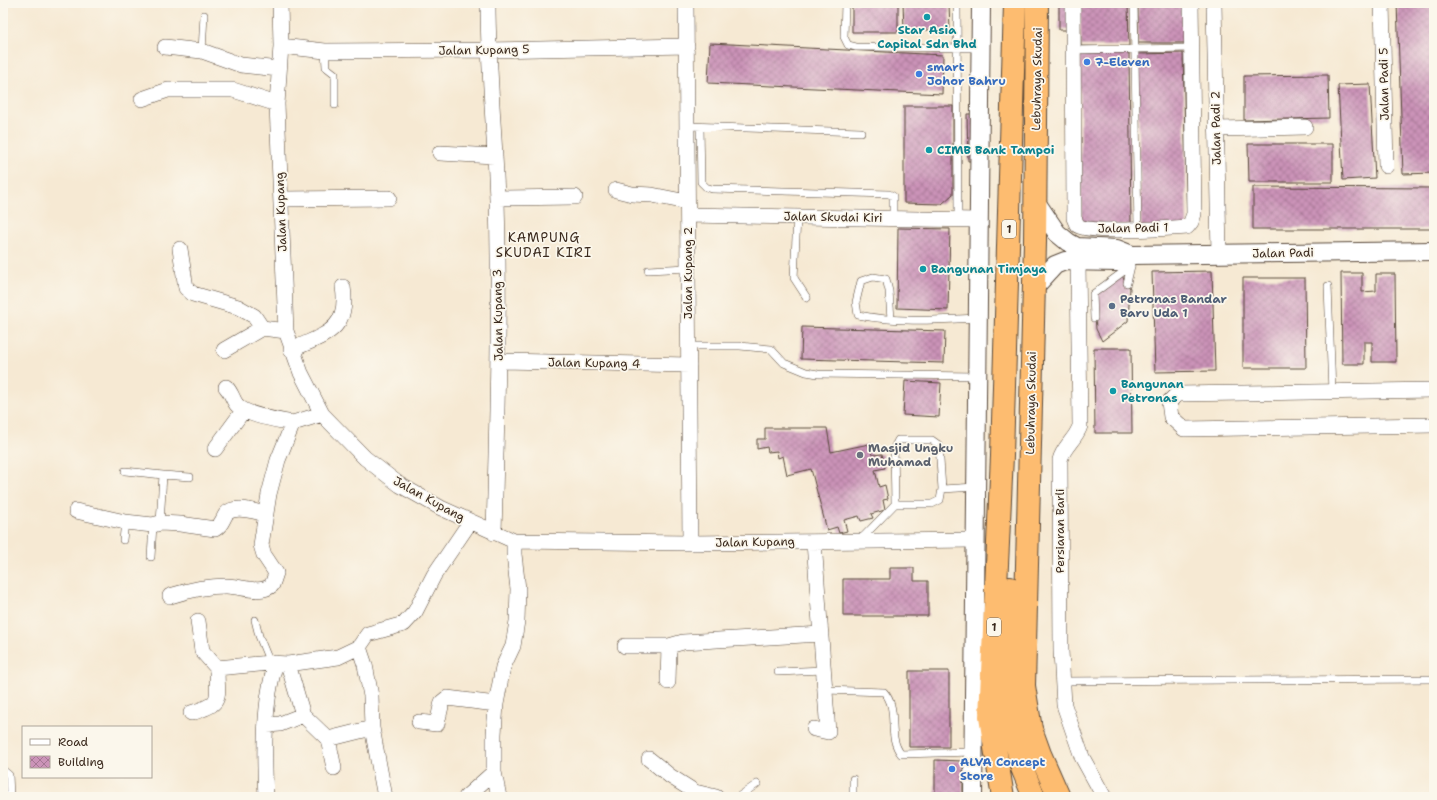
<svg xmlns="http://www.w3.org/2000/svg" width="1437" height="800" font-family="'Shantell Sans',sans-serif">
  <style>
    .building { fill: url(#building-cross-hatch) }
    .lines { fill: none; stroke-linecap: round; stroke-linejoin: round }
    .service-casing { stroke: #574739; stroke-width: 8 }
    .minor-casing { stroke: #574739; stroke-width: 16 }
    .tertiary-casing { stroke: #574739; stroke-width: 20 }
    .trunk-casing { stroke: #574739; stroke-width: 24 }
    .service { stroke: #fff; stroke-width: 7 }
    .minor { stroke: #fff; stroke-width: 15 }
    .tertiary { stroke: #fff; stroke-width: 18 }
    .trunk { stroke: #fdbc6f; stroke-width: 22 }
    .culture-dot { fill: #0f9aa8; stroke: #fbf7ec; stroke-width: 1.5 }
    .shop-dot { fill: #3f7fe0; stroke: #fbf7ec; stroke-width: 1.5 }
    .service-dot { fill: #5c6f8a; stroke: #fbf7ec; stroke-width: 1.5 }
    .worship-dot { fill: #6b7280; stroke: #fbf7ec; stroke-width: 1.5 }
    .labels { text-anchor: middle; stroke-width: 3.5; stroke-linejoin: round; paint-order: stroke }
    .shield { fill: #fbf7ec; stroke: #75685c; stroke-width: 1 }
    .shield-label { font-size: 11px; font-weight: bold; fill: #3b2a1e }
    .culture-label { font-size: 12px; font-weight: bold; fill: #0d838f; stroke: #fbf7ec; text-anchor: start }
    .street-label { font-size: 12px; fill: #3b2a1e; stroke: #fbf7ec }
    .shop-label { font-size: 12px; font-weight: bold; fill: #366cbe; stroke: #fbf7ec; text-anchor: start }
    .service-label { font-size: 12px; font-weight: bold; fill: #4e5e75; stroke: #fbf7ec; text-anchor: start }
    .worship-label { font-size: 12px; font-weight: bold; fill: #5b616d; stroke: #fbf7ec; text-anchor: start }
    .neighbourhood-label { font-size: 13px; letter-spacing: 1px; fill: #3b2a1e; stroke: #fbf7ec }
  </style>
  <defs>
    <pattern id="building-cross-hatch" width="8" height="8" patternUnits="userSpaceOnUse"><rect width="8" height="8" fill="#cb93b8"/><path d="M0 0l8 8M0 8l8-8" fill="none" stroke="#a67895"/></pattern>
  </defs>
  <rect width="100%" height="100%" fill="#fbf7ec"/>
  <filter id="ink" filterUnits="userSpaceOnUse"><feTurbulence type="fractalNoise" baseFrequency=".025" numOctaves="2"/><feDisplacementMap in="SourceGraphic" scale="8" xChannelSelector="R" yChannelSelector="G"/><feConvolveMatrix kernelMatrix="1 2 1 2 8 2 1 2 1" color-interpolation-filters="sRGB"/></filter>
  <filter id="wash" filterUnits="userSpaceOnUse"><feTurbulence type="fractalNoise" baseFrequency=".012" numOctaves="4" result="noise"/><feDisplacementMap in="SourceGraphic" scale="16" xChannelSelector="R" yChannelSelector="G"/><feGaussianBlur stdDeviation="0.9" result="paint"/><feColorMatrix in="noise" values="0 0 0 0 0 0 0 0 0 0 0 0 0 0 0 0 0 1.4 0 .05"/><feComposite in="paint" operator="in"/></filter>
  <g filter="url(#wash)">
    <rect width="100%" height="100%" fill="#f6e9d3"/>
    <g id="blocks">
      <path class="building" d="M 852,3 L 898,3 L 898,32 L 852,32 Z
        M 903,3 L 949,3 L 950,30 L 904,30 Z
        M 1059,3 L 1070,3 L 1070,30 L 1059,30 Z
        M 1080,3 L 1128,3 L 1129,46 L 1081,46 Z
        M 1138,3 L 1185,3 L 1186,43 L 1138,43 Z
        M 1397,3 L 1434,3 L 1434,173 L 1403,174 Z
        M 710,43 L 943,55 L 942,94 L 708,83 Z
        M 1080,53 L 1129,53 L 1131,225 L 1081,226 Z
        M 1183,53 L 1187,226 L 1141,227 L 1137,54 Z
        M 1328,75 L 1329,118 L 1244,120 L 1244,76 Z
        M 1370,84 L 1375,178 L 1343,180 L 1338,85 Z
        M 904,106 L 953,106 L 953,194 L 942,204 L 904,203 Z
        M 967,114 L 975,114 L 975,161 L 968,161 Z
        M 1248,144 L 1333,144 L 1333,182 L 1249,182 Z
        M 1253,187 L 1434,188 L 1434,229 L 1253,229 Z
        M 898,228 L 950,229 L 948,310 L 897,308 Z
        M 1212,271 L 1215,371 L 1155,372 L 1152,272 Z
        M 1341,273 L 1362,273 L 1362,292 L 1376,291 L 1376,274 L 1395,274 L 1396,362 L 1372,362 L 1372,342 L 1364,342 L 1364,364 L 1342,364 Z
        M 1122,276 L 1130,288 L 1128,321 L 1102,341 L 1096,329 L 1094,295 Z
        M 1243,278 L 1305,278 L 1306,368 L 1243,368 Z
        M 802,327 L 945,331 L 944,363 L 801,359 Z
        M 1094,348 L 1131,348 L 1132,433 L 1095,433 Z
        M 905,381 L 941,383 L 939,417 L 903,415 Z
        M 765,428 L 827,428 L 831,452 L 869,444 L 872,455 L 882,454 L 885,468 L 875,470 L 879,487 L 885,485 L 888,499 L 883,500 L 885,510 L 871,514 L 873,518 L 861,521 L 859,516 L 844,520 L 847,531 L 839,533 L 837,527 L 827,530 L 811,469 L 787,475 L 783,456 L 778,458 L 777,451 L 768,452 L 767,447 L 757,449 L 757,439 L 765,439 Z
        M 890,568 L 914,568 L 914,581 L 928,581 L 928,616 L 843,616 L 843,579 L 890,579 Z
        M 909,671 L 949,671 L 949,747 L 909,747 Z
        M 935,760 L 963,761 L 963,797 L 935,797 Z"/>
    </g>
  </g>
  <g filter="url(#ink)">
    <use href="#blocks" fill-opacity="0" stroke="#574739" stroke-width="1"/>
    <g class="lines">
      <defs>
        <path id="service" d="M 845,3 L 844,37 L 848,45 L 856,47 L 979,48
          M 957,3 L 958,219
          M 1134,3 L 1138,229
          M 1073,50 L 1192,48
          M 202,51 L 204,15
          M 325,51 L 326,67 L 335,74 L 335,105
          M 687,126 L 861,132
          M 700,127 L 701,182 L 706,187 L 712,189 L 889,194 L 893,196 L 893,218
          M 797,217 L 794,278 L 807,298
          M 648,270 L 688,268
          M 1127,283 L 1131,266
          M 1328,286 L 1332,392
          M 1094,318 L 1093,294 L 1131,266
          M 891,319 L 889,291 L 886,279 L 873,277 L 861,281 L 856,302 L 858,315 C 898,323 938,320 977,318
          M 689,346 L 740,346 L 771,349 L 784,363 L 806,372 L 818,374 L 977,376
          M 125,471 L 163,475 L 160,523
          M 163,475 L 190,477
          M 895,504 L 894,448 L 898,440 L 932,440 L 939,445 L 942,489
          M 123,540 L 125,522
          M 860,540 L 895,504 L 932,504 L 940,500 L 942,489 L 976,487
          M 151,557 L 153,525
          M 255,620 L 259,636 L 270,663
          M 778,672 L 824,670
          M 1063,681 L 1434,679
          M 826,690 L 884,692 C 900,710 886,735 901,754 L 974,752
          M 3,770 L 9,775 L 10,797
          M 738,797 L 757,784
          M 853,797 L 853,779"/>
        <path id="minor" d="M 280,3 L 281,46 L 277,104 L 286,331 L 301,373 L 322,414 L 365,458 L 400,485 L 441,508 L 514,541 L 690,543 L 976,540
          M 488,3 C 488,69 495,134 497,200 C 500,311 497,422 494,533
          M 686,3 L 690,543
          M 1073,3 L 1074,218 L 1077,225 C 1087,234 1169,228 1187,227 L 1191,222 L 1194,214 L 1191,3
          M 1214,3 L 1219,254
          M 1382,3 L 1386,166
          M 281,46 L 325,51 L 488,50 L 687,46
          M 165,47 L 202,51 L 241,65 L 279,69
          M 142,99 L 168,90 L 233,90 L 277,104
          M 1216,129 L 1305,127
          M 440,153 L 494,156
          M 616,190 L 632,194 L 652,195 L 687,202
          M 497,198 L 575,197
          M 281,199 L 389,198
          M 688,215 L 978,220
          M 180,249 L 186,288 L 193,294 L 238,307 L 254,316 L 262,328
          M 1078,262 L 1080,426 C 1076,439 1063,447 1060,460 L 1061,651 L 1064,705 L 1082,757 L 1104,797
          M 224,350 L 262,328 L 286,331
          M 291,350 C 323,335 350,331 343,287
          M 499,361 L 689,365
          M 226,387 C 232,393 233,401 237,405 C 246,416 279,420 293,423
          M 1434,390 L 1177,394 L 1169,402 L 1171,417 L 1184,429 L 1434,425
          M 215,449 L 243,411
          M 76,511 L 125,522 L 153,525 L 160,523 L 180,524 L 215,529 C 222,525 222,520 226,514 C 235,504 255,512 266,514
          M 814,542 L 828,732 L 814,729
          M 170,596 C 189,590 207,586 226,586 C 241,586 260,595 272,585 L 276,573 L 264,555 L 261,545 L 269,494 L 278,460 L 293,423 L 322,414
          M 198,621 L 202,651 L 217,668 L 270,663 L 288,664 L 338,657 L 359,647 L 368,634 L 404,624 L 415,612 L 434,575 L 470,522
          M 625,646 L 669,646
          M 359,647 L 365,665 L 371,696 L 372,728 L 385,797
          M 288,664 L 303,715 L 328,739 L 334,768
          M 668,682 L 669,646 L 683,642 L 821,634
          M 191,713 C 224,703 217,700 217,668
          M 419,722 L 437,724 L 442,702 L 447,698 L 496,704
          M 267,725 L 280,724 L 303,715
          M 328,739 L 372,728
          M 649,759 L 670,776 L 695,792 L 716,797
          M 266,797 C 264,756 263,702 276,663
          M 466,797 L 494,772
          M 499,797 L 494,772 L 494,734 L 496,704 L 503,667 L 513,646 L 517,621 L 518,589 L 514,554 L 514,541"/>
        <path id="tertiary" d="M 1036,202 L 1057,233 L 1068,242 L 1077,247 L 1117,249 L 1132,255 L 1434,251
          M 1034,288 L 1055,265 L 1065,261 L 1117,262 L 1132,255
          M 973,797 L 981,3"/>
        <path id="trunk" d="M 1037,3 L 1035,242 L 1024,686 L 1031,729 L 1040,754 L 1059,797
          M 1010,588 L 1010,680 L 1012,725 L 1022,768 L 1034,797
          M 1003,797 L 990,717 L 1002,456 L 1015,3"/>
      </defs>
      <use href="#service" class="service-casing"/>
      <use href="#minor" class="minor-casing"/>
      <use href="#tertiary" class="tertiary-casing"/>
      <use href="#trunk" class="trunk-casing"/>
      <use href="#service" class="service"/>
      <use href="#minor" class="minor"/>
      <use href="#tertiary" class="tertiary"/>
      <use href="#trunk" class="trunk"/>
    </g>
  </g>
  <g class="culture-dot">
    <circle cx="927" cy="17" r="4"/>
    <circle cx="929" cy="150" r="4"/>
    <circle cx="923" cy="269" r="4"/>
    <circle cx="1113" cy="391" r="4"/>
  </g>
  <g class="shop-dot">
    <circle cx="1087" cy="62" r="4"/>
    <circle cx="919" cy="74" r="4"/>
    <circle cx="952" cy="769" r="4"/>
  </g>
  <circle class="service-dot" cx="1112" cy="306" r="4"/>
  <circle class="worship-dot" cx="860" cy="455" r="4"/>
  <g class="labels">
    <g class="shield">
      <rect x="1002" y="220" width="14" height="18" rx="3"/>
      <rect x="987" y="618" width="14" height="18" rx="3"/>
    </g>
    <g class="shield-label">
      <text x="1009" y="233">1</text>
      <text x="994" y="631">1</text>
    </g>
    <g class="culture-label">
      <text x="927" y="34" text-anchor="middle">Star Asia<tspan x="927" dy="14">Capital Sdn Bhd</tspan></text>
      <text x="937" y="154">CIMB Bank Tampoi</text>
      <text x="931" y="273">Bangunan Timjaya</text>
      <text x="1121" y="388">Bangunan<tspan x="1121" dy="14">Petronas</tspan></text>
    </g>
    <g class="street-label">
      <text transform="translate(484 50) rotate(-1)" y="4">Jalan Kupang 5</text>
      <text transform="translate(1037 79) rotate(-89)" y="4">Lebuhraya Skudai</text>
      <text transform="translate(1384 84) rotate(-91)" y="4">Jalan Padi 5</text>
      <text transform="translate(1216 128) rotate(-91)" y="4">Jalan Padi 2</text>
      <text transform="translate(281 212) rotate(-92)" y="4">Jalan Kupang</text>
      <text transform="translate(833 217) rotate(1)" y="4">Jalan Skudai Kiri</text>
      <text transform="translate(1133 228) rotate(-1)" y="4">Jalan Padi 1</text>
      <text transform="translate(1283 253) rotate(-1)" y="4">Jalan Padi</text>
      <text transform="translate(688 273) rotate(-90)" y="4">Jalan Kupang 2</text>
      <text transform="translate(498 315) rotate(-91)" y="4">Jalan Kupang 3</text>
      <text transform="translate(594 363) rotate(1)" y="4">Jalan Kupang 4</text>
      <text transform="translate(1031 403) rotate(-89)" y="4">Lebuhraya Skudai</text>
      <text transform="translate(429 499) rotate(29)" y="4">Jalan Kupang</text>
      <text transform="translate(1060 531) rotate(-90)" y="4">Persiaran Barli</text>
      <text transform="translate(755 542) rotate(-1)" y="4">Jalan Kupang</text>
    </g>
    <g class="shop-label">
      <text x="1095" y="66">7-Eleven</text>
      <text x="927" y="71">smart<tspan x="927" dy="14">Johor Bahru</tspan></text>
      <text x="960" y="766">ALVA Concept<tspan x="960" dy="14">Store</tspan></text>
    </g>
    <g class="service-label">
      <text x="1120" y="303">Petronas Bandar<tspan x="1120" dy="14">Baru Uda 1</tspan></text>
    </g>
    <g class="worship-label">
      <text x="868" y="452">Masjid Ungku<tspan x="868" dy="14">Muhamad</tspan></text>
    </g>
    <g class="neighbourhood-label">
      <text x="544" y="242">KAMPUNG<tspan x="544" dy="15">SKUDAI KIRI</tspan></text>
    </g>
  </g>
  <rect width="1437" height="800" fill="none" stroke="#fbf7ec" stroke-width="16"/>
  <rect x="22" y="726" width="130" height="52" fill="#fbf7ec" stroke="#aea59a"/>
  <rect x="30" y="739" width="20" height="6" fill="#ffffff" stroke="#aea59a"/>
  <text x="58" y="746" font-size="12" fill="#3b2a1e">Road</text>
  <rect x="30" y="756" width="20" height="12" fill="url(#building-cross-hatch)" stroke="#aea59a"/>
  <text x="58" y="766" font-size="12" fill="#3b2a1e">Building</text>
</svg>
